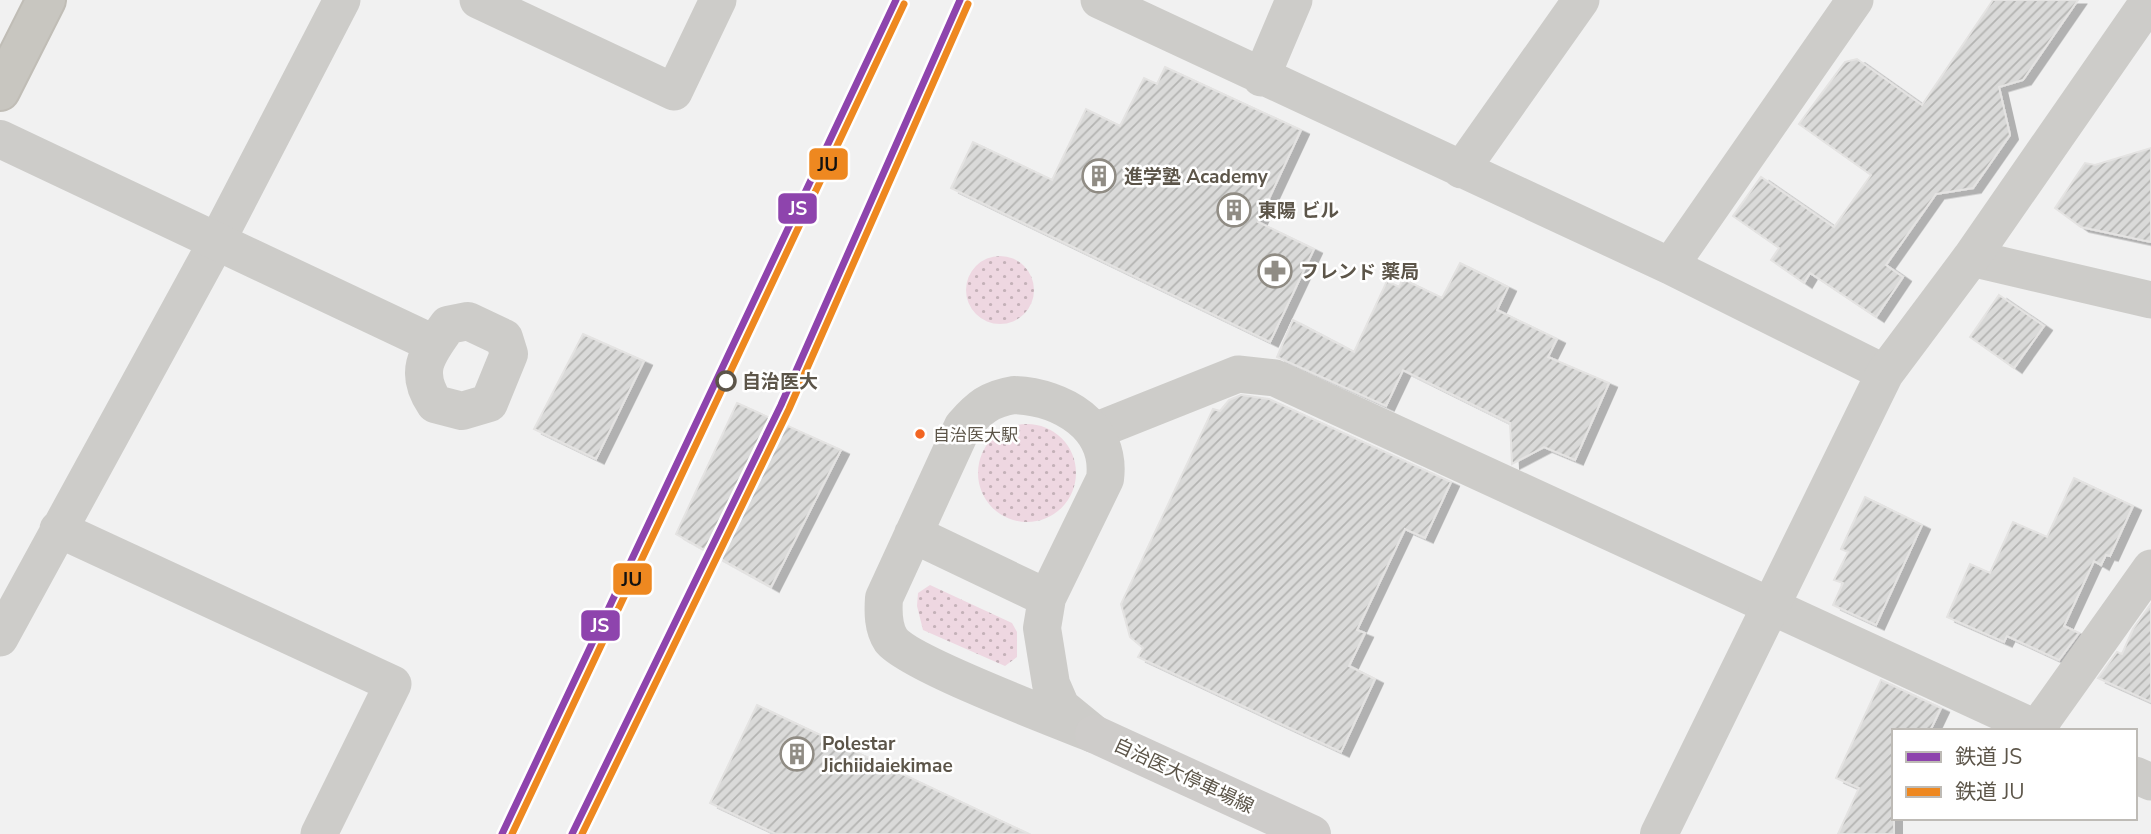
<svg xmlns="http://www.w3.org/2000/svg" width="2151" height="834" font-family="'Nunito Sans','Noto Sans JP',sans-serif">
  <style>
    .park { fill: url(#park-dots) }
    .building { fill: url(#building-hatch); stroke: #e4e3e2; stroke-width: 2; filter: url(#shadow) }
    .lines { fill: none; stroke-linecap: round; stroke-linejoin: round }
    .trunk-casing { stroke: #c0bdb6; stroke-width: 42 }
    .minor { stroke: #cdccc9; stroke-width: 37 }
    .tertiary { stroke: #cdccc9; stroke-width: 38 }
    .secondary { stroke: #ceccca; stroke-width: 38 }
    .trunk { stroke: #c8c6c0; stroke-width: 38 }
    .rail-1-casing { stroke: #fff; stroke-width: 12 }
    .rail-2-casing { stroke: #fff; stroke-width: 12 }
    .rail-1 { stroke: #8e44ad; stroke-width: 7 }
    .rail-2 { stroke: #ee8820; stroke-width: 7 }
    .stop-dot { fill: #fff; stroke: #5c5549; stroke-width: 3.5 }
    .bus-dot { fill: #f26522; stroke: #fff; stroke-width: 2.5 }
    .labels { text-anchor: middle; stroke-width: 5; stroke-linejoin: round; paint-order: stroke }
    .bus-label { font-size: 17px; fill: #5c5549; stroke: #fff; text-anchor: start }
    .poi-label { font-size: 19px; font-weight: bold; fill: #5c5549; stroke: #fff; text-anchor: start }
    .stop-label { font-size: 19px; font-weight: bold; fill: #5c5549; stroke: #fff; text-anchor: start }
    .street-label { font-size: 19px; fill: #5c5549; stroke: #fff }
    .line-badge { stroke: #fff; stroke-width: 2.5 }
    .badge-label { font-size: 19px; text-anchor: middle; font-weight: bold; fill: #fff }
    .pale-badge-label { font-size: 19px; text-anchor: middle; font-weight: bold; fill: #111 }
  </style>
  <defs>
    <pattern id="park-dots" width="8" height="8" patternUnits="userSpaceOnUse" patternTransform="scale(1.75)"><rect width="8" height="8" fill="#eed7e1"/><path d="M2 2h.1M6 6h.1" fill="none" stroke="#c4b1b8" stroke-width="1.8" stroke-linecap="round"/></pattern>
    <pattern id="building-hatch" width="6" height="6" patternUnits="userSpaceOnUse" patternTransform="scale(1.75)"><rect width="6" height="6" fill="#dadad9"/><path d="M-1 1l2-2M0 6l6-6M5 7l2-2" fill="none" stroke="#b4b4b2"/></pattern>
    <filter id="shadow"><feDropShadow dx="8" dy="4.5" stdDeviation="0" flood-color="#0004"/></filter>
  </defs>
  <rect width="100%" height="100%" fill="#f1f1f1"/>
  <path class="park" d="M966 290a34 34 0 1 1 68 0a34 34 0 1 1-68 0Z
    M978 473a49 49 0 1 1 98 0a49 49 0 1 1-98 0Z
    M 930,585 L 1012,623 L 1017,632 L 1017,657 L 1005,666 L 923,630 L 917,606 L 918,593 Z"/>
  <path class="building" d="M 1993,0 L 2078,0 L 2023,80 L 1999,87 L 2010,135 L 1973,188 L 1936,194 L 1886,265 L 1903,277 L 1876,317 L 1810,273 L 1804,283 L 1771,260 L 1779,248 L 1733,216 L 1761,177 L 1834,227 L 1871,175 L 1799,124 L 1845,62 L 1857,59 L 1922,105 Z
    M 1165,67 L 1301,130 L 1258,222 L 1314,249 L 1270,342 L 951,188 L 973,142 L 1052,180 L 1086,109 L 1120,126 L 1144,78 L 1157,84 Z
    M 2151,148 L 2151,242 L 2081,227 L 2055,208 L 2085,163 L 2095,165 Z
    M 1460,263 L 1508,287 L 1497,310 L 1557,339 L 1548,357 L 1609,383 L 1575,460 L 1544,447 L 1512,464 L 1510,423 L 1403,370 L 1386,406 L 1277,357 L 1293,320 L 1354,352 L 1387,281 L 1399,287 L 1403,279 L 1442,298 Z
    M 1999,295 L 2044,326 L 2014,368 L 1970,337 Z
    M 583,334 L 644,361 L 596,459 L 534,429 Z
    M 1241,395 L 1269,399 L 1451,482 L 1425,538 L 1405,529 L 1357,630 L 1365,633 L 1349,666 L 1375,679 L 1341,752 L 1138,657 L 1143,648 L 1130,637 L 1121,604 L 1213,409 L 1220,411 L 1229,400 Z
    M 737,403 L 841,450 L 771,587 L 676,534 Z
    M 2074,478 L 2133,506 L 2110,556 L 2106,555 L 2101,565 L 2094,561 L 2064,626 L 2079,633 L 2059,660 L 2007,636 L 2004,642 L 1947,617 L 1970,564 L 1990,573 L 2013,522 L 2047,537 Z
    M 1865,497 L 1922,525 L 1876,625 L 1833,605 L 1843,583 L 1834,580 L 1848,552 L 1841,549 Z
    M 2151,604 L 2151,702 L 2098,678 L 2117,652 L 2122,654 L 2133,629 Z
    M 1881,680 L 1941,708 L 1930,731 L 1894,731 L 1894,834 L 1838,834 L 1859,788 L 1836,778 Z
    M 757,705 L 1029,834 L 776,834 L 710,803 Z"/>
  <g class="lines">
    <defs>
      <path id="trunk" d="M 0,91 L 46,0"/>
    </defs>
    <use href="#trunk" class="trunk-casing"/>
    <path class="minor" d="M 478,0 L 674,92 L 718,0
      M 1099,0 L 1670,266 L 1885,373
      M 1261,78 L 1294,0
      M 1461,170 L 1581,0
      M 1971,258 L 2151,300
      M 1670,266 L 1855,0
      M 1095,431 L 1238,374 L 1275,378 L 2042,731
      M 58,529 L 393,684 L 319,834
      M 0,638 L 217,241 L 342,0
      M 2037,728 L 2151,568
      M 2135,775 L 2151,782"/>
    <path class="tertiary" d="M 0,139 L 434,344
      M 468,321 L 504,338 L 509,354 L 489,403 L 462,411 L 435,404 C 413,371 427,354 448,325 Z
      M 1014,395 C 1062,397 1112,426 1105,479 L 1047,598 L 1042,628 L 1051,684 L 1061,707 L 1094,734 C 1059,720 908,663 891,640 C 883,628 883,612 884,598 L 963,426 C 979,408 989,399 1014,395 Z
      M 913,534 L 1047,598
      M 1659,834 L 1885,373 L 1971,258 L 2150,0"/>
    <path class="secondary" d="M 1094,734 L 1312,834"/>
    <use href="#trunk" class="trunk"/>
    <defs>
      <path id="rail-1" d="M 502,834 L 896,0
        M 572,834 L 781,405 L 960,0"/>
      <path id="rail-2" d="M 512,834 L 904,4
        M 582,834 L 789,409 L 968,4"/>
    </defs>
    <use href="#rail-1" class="rail-1-casing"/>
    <use href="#rail-2" class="rail-2-casing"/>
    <use href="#rail-1" class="rail-1"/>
    <use href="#rail-2" class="rail-2"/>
  </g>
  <defs>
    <symbol id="building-ring" viewBox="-11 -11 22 22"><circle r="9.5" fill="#fff" stroke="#908c84" stroke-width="1.5"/><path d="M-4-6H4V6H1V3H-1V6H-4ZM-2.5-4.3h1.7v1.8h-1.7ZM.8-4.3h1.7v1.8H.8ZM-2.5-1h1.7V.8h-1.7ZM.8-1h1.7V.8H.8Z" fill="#908c84"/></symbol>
    <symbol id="pharmacy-ring" viewBox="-11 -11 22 22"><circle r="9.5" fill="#fff" stroke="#908c84" stroke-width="1.5"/><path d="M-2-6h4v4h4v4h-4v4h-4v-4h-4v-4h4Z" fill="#908c84"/></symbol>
  </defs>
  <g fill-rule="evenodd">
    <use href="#building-ring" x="1080" y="157" width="38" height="38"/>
    <use href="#building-ring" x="1215" y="191" width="38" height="38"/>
    <use href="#pharmacy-ring" x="1256" y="252" width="38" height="38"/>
    <use href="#building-ring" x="778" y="735" width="38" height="38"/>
  </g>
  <circle class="stop-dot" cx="726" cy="381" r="9"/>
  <circle class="bus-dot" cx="920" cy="434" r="6"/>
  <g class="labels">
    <g class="bus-label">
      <text x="933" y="441">自治医大駅</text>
    </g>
    <g class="poi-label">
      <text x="1124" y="183">進学塾 Academy</text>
      <text x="1258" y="217">東陽 ビル</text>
      <text x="1300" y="278">フレンド 薬局</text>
      <text x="822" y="750">Polestar<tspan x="822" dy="22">Jichiidaiekimae</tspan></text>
    </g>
    <g class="stop-label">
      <text x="742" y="388">自治医大</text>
    </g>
    <g class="street-label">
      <text transform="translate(1184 775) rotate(25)" y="7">自治医大停車場線</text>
    </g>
  </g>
  <g class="line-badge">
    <rect x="808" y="147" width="41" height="34" rx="7" fill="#ee8820"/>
    <rect x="777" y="192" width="41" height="33" rx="7" fill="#8e44ad"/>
    <rect x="612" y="562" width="41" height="34" rx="7" fill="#ee8820"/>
    <rect x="580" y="609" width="41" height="33" rx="7" fill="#8e44ad"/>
  </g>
  <g class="badge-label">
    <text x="798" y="215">JS</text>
    <text x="600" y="632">JS</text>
  </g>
  <g class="pale-badge-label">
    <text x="828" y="171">JU</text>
    <text x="632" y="586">JU</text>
  </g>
  <rect x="1892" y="729" width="245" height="91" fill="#ffffff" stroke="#bebbb6" stroke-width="2"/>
  <rect x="1906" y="752" width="35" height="10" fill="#8e44ad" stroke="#bebbb6" stroke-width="2"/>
  <text x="1955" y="764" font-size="21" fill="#5c5549">鉄道 JS</text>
  <rect x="1906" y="787" width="35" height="10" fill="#ee8820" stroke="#bebbb6" stroke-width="2"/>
  <text x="1955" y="799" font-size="21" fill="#5c5549">鉄道 JU</text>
</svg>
